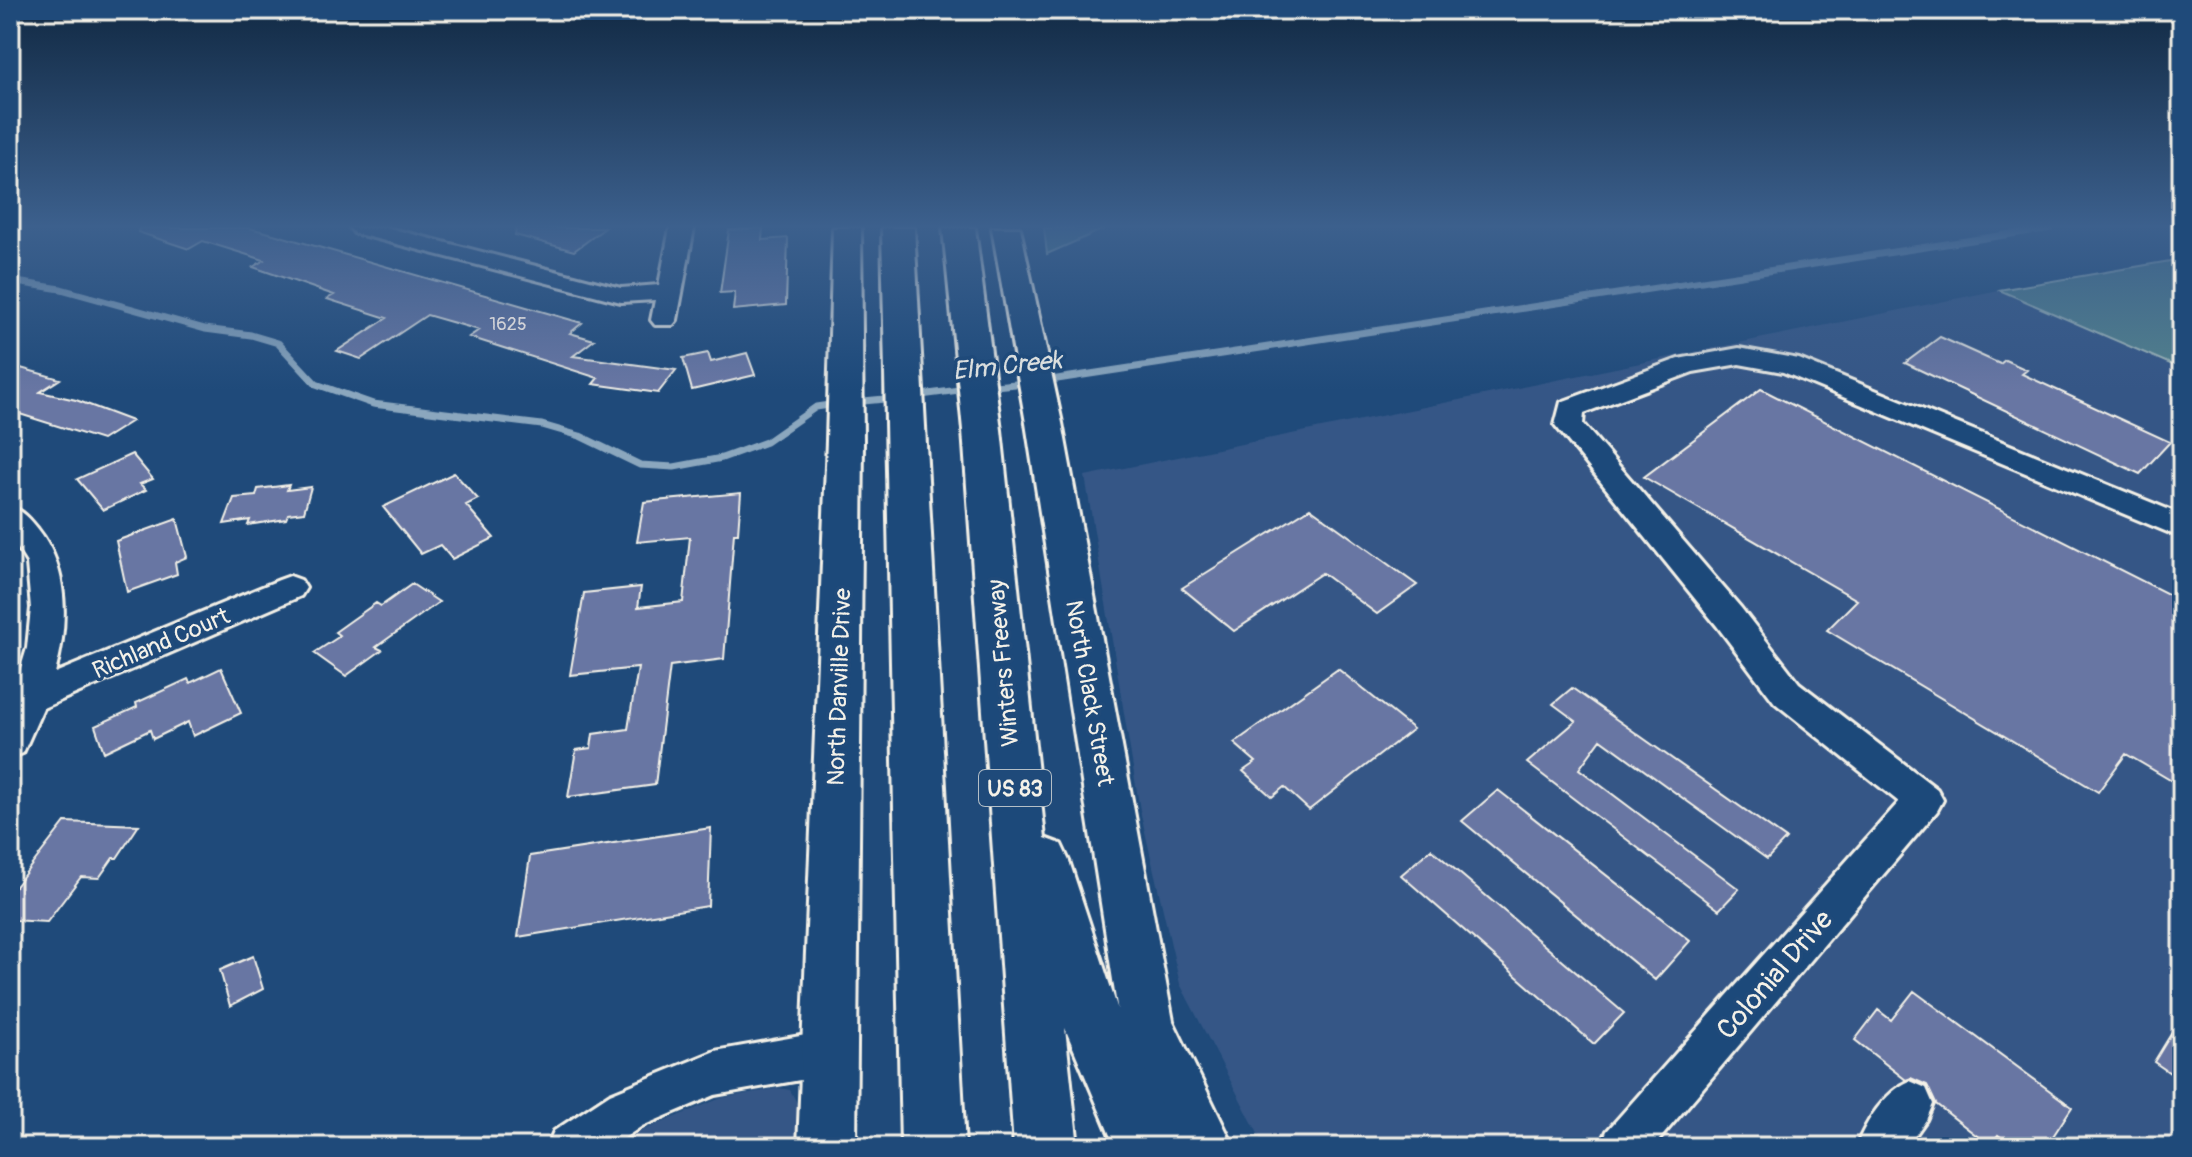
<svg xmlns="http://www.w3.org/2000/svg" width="2192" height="1157" font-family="Pangolin,sans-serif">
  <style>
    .built { fill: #355786 }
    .green { fill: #53828c; stroke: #a4baba; stroke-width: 2 }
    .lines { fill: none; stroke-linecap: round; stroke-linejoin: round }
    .stream { stroke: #8ba7be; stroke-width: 7 }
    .building { fill: #6876a3; stroke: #f4f1e8; stroke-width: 2 }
    .minor-casing { stroke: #f4f1e8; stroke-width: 6 }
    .major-casing { stroke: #f4f1e8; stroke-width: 6 }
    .highway-casing { stroke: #f4f1e8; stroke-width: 6 }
    .minor { fill: #1f4a7a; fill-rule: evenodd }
    .major { fill: #1f4a7a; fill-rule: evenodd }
    .highway { fill: #1f4a7a; fill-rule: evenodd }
    .labels { text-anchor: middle; stroke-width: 7; stroke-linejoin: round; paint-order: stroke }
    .far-number-label { font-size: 18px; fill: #d1d2d7 }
    .shield { fill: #1f4a7a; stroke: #b4bfc7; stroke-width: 2 }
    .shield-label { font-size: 22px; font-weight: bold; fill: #f4f1e8 }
    .street-label { font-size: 24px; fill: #f4f1e8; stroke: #1f4a7a }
    .water-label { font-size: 26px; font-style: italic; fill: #dadede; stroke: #1f4a7a }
    .near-street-label { font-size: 28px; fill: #f4f1e8; stroke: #1f4a7a }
  </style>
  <rect width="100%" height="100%" fill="#1f4a7a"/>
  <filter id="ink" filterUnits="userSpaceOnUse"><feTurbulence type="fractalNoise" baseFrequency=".0125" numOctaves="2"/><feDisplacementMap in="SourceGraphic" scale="16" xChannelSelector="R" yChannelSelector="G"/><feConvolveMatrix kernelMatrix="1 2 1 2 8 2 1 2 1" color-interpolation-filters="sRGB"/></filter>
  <g filter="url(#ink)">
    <path class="built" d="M 1999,290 L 2182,369 L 2182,1147 L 1265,1147 L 1180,984 L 1140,810 L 1085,476 Z
      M 779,1088 L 790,1090 L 804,1116 L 802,1147 L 612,1147 L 629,1136 L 721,1098 Z"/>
    <path class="green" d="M 1044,228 L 1106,228 L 1047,254 Z
      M 2182,259 L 2182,369 L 1999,290 Z"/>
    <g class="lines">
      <path class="stream" d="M 10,281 L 61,289 L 205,329 L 251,335 L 278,343 L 316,384 L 373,404 L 542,425 L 580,436 L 640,465 L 674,467 L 722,458 L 766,442 L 816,407 L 836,404
        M 1044,381 L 2051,228
        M 984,387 L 1026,383
        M 913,396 L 967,389
        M 853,402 L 895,398"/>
    </g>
    <path class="building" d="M 139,228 L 249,228 L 270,233 L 582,323 L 570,333 L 594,340 L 573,356 L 676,370 L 658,393 L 593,384 L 598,378 L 469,337 L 479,330 L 427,315 L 361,359 L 337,351 L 387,318 L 327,299 L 334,295 L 253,267 L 264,260 L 203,241 L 189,249 L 138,232 Z
      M 516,228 L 605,228 L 574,251 L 515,235 Z
      M 763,228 L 762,240 L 788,238 L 786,305 L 733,310 L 735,292 L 720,293 L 729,230 Z
      M 1940,337 L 2000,364 L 2005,360 L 2027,370 L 2022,374 L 2170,442 L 2140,474 L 1905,363 Z
      M 708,353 L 711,362 L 747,353 L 755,375 L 692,390 L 683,358 Z
      M 10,365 L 60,379 L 40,392 L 76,400 L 132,421 L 102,440 L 10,411 Z
      M 1761,389 L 2182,601 L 2182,787 L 2126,754 L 2098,792 L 1827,630 L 1857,600 L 1644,477 Z
      M 132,454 L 153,479 L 140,484 L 146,490 L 103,510 L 77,479 Z
      M 454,473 L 478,499 L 466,505 L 494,538 L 452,559 L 440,545 L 421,554 L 383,507 Z
      M 289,485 L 287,490 L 311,487 L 304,512 L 288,514 L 286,519 L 248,525 L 250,520 L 224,524 L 234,498 L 256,496 L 258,489 Z
      M 741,493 L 738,533 L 734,533 L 724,659 L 670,666 L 655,785 L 568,797 L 576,750 L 591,748 L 593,734 L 628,729 L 638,668 L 570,675 L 584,593 L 641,587 L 638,607 L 683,602 L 690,537 L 637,542 L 644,502 Z
      M 1310,508 L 1417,585 L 1377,614 L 1322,573 L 1234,631 L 1182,588 Z
      M 177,519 L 187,557 L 175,562 L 177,574 L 127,592 L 116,541 Z
      M 412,584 L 439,602 L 376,647 L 382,650 L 346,676 L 314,653 L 340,636 L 335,632 L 349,622 L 376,603 L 381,606 Z
      M 221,668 L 241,713 L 193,736 L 188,722 L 153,739 L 150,730 L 104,752 L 95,726 L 137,707 L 136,703 L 188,679 L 190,683 Z
      M 1338,669 L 1413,729 L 1309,810 L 1284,787 L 1272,797 L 1243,771 L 1256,762 L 1234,743 Z
      M 1572,688 L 1786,839 L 1767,859 L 1601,739 L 1579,769 L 1739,889 L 1719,910 L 1527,763 L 1576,721 L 1553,704 Z
      M 1498,790 L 1690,941 L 1655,980 L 1462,821 Z
      M 65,822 L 139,825 L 117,858 L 113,858 L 99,878 L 81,877 L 47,922 L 10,920 L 10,893 Z
      M 711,828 L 708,906 L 518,937 L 530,856 Z
      M 1431,849 L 1624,1013 L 1594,1044 L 1401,875 Z
      M 253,956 L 263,989 L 230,1006 L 220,970 Z
      M 1914,991 L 2072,1107 L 2046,1147 L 2014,1147 L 1998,1135 L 1990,1146 L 1936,1104 L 1927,1085 L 1911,1078 L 1906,1080 L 1855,1040 L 1878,1010 L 1891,1020 Z
      M 2182,1016 L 2182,1081 L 2154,1062 Z"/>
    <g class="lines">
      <defs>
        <path id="minor" d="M 350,228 L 389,228 L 621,288 L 659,285 L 670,228 L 694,228 L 677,320 L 673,325 L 655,325 L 651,320 L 655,300 L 621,302 L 354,233 Z
          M 1739,348 L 1799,359 L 2182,515 L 2182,538 L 1783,372 L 1739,364 L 1693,372 L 1584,413 L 1583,424 L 1741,608 L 1799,683 L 1937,789 L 1943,800 L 1937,811 L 1653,1147 L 1600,1147 L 1607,1131 L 1899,802 L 1775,703 L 1717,626 L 1555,425 L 1561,402 L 1678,359 Z
          M 10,507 C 23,510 30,519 38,529 C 70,569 68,626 55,673 L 279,580 L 290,576 L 301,580 L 306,588 L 301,596 L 43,708 L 23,753 L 10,758 L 10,704 L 27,648 L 31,608 L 27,563 L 10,536 Z
          M 829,1031 L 845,1038 L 851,1053 L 845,1068 L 829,1075 L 715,1095 L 642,1126 L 611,1147 L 547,1147 L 554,1131 L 610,1094 L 715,1051 Z
          M 1910,1081 L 1926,1088 L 1933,1104 L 1926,1120 L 1907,1147 L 1856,1147 C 1866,1122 1884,1092 1910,1081 Z"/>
        <path id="major" d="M 833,228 L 861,228 L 863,441 L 856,1147 L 798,1147 L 827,441 Z
          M 992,228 L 1020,228 L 1062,423 L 1173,1021 L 1234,1147 L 1175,1147 L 1120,1025 L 1026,423 Z"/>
        <path id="highway" d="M 882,228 L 914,228 L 965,1147 L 901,1147 Z
          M 943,228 L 975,228 L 1001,430 L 1045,838 L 1061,844 L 1069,861 L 1117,1007 L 1180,1147 L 1115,1147 L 1065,1028 L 1078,1147 L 1014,1147 L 963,430 Z"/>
      </defs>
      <use href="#minor" class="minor-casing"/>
      <use href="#major" class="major-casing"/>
      <use href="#highway" class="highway-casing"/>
      <use href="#minor" class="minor"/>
      <use href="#major" class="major"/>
      <use href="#highway" class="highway"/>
    </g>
  </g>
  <linearGradient id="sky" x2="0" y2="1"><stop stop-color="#112943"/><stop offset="0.58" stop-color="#3c608d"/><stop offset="1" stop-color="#3c608d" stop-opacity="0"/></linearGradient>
  <rect width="2192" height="390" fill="url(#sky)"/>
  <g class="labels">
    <g class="far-number-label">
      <text x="508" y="330">1625</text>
    </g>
    <rect class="shield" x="979" y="770" width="72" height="36" rx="6"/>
    <g class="shield-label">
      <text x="1015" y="796">US 83</text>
    </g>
    <g class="street-label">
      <text transform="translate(161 643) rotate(-23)" y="8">Richland Court</text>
      <text transform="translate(1003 663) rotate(-95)" y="8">Winters Freeway</text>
      <text transform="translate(839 687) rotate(-88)" y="8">North Danville Drive</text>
      <text transform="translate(1090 693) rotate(80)" y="8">North Clack Street</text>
    </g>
    <g class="water-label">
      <text transform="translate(1007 365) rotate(-6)" y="9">Elm Creek</text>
    </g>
    <g class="near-street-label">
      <text transform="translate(1774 974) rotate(-49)" y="10">Colonial Drive</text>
    </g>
  </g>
  <rect width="2192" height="1157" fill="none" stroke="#1f4a7a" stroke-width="40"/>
  <rect x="20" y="20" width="2152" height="1117" fill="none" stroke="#f4f1e8" stroke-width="3" filter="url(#ink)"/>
</svg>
